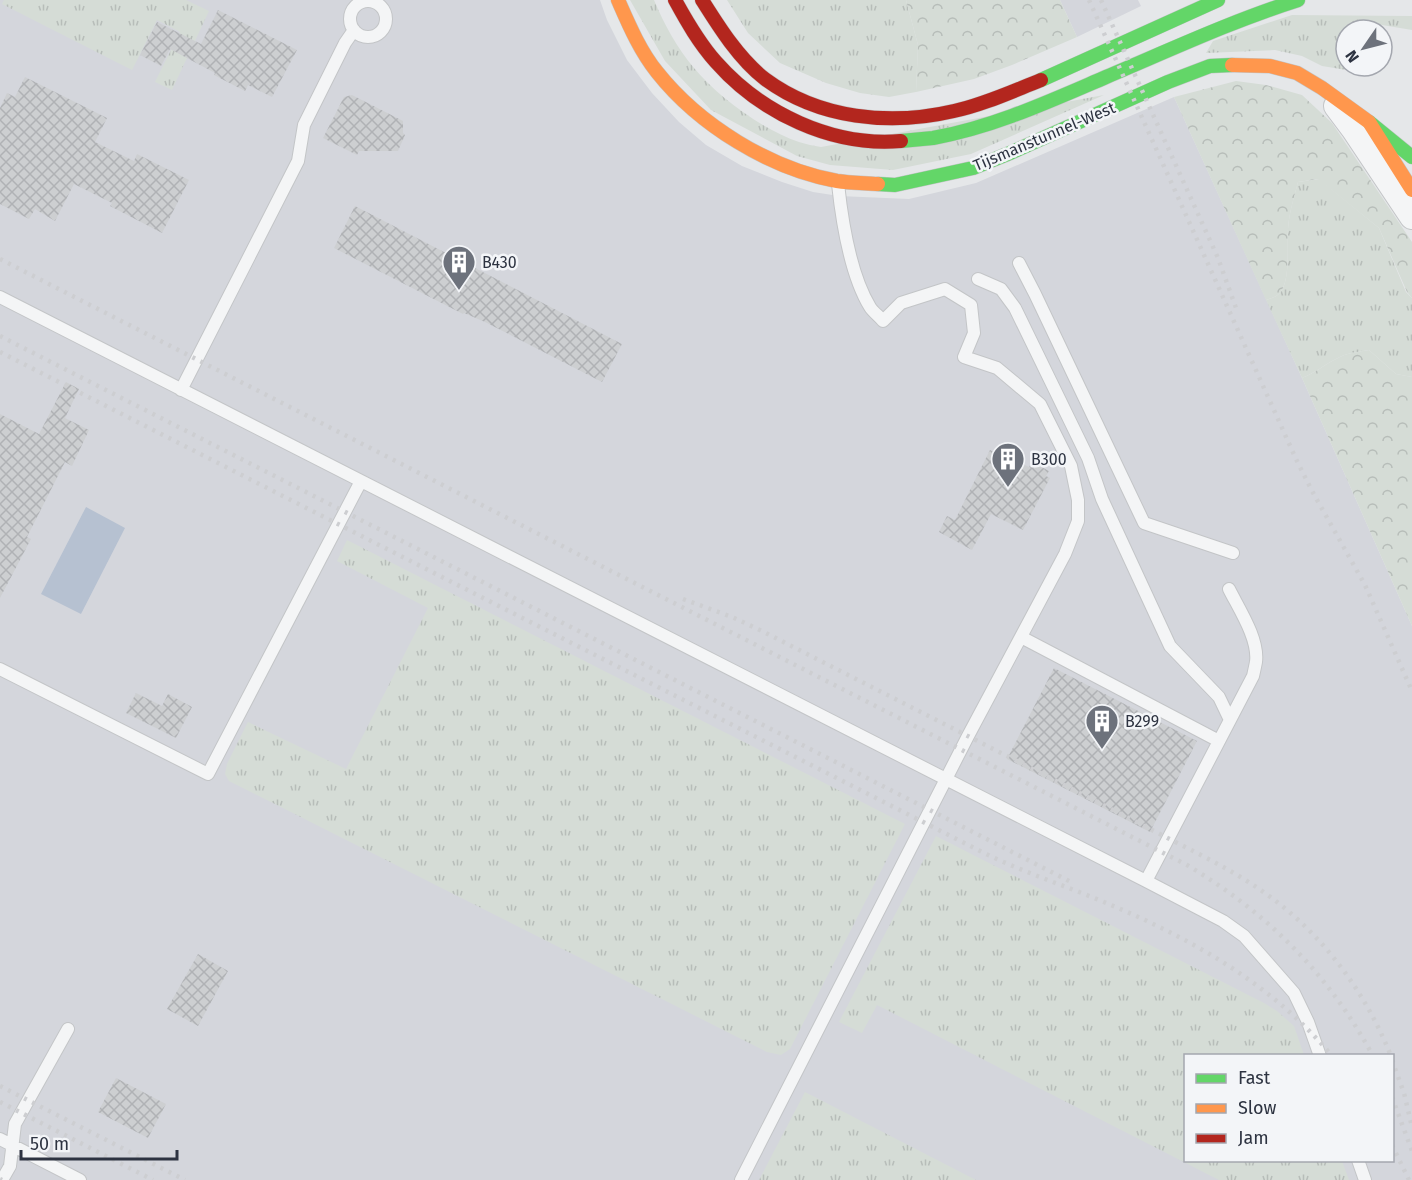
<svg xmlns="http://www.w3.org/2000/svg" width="1412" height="1180" font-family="'Fira Sans',sans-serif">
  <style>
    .built { fill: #d4d6dc; fill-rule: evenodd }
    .grass { fill: url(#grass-tufts) }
    .forest { fill: url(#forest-crowns) }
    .water { fill: #b6c1d1 }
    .building { fill: url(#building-cross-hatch) }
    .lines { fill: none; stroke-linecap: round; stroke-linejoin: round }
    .lane-casing { stroke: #c3c5c7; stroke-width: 14 }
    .street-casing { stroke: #c3c5c7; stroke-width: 26 }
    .fast-casing { stroke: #c3c5c7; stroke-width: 15 }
    .slow-casing { stroke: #c3c5c7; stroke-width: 15 }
    .jam-casing { stroke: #c3c5c7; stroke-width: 15 }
    .lane { stroke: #f4f5f6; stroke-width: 12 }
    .street { stroke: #f4f5f6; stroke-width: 24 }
    .fast { stroke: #63d668; stroke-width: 14 }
    .slow { stroke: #ff974d; stroke-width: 14 }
    .jam { stroke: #b3261e; stroke-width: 14 }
    .rail { stroke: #cdced1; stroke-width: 4.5; stroke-dasharray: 3 6; stroke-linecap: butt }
    .labels { text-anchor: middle; stroke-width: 5; stroke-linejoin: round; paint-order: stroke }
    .street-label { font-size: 16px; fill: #2d3341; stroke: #f3f5f8 }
    .poi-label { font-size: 16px; fill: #2d3341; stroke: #f3f5f8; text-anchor: start }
  </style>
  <defs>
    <pattern id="grass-tufts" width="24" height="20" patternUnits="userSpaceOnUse" patternTransform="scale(1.5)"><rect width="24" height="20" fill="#d5dcd6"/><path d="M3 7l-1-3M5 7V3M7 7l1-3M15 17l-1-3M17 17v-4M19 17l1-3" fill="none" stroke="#b7bdb9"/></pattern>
    <pattern id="forest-crowns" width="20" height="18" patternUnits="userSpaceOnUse" patternTransform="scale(1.5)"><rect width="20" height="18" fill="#d5dcd6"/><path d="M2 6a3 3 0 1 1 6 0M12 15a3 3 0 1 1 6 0" fill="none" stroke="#b7bdb9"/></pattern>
    <pattern id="building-cross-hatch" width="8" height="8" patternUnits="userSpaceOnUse" patternTransform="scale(1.5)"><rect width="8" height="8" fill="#cdcfd1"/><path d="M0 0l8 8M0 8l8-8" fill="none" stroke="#b0b2b5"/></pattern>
  </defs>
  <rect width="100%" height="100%" fill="#e5e7e9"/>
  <path class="built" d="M 0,0 L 600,0 L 607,20 L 627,60 L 652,93 L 679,122 L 706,145 L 742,166 L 782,182 L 813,192 L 839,196 L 909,199 L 976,183 L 1174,97 L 1302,378 L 1412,626 L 1412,1180 L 0,1180 ZM 1186,1056 L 1392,1056 L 1392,1160 L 1186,1160 Z
    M 1060,0 L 1138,0 L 1141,6 L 1077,37 Z"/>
  <path class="grass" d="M 4,0 L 186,0 L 209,11 L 172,90 L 155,82 L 180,32 L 157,20 L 132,70 L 2,4 Z
    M 630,0 L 654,0 C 664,24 677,48 694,68 C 718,97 763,130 799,142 C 806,144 814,146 821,147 L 1104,95 L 971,154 L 893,170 L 830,165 L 797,156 L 711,110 L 665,61 Z
    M 727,0 L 906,0 L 918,45 L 916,92 L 889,97 L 860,93 L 826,83 L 780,63 L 748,33 Z
    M 1292,15 L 1412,16 L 1412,30 L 1370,23 L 1368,30 L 1346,30 L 1346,66 L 1364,66 L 1362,70 L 1359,72 L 1322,66 L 1302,56 L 1275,50 L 1206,53 L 1213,41 Z
    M 1319,179 L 1379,228 L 1406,292 L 1412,298 L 1412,377 L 1396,374 L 1369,350 C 1357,352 1346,353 1336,359 C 1324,365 1315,373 1302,378 L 1266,300 C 1272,298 1279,296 1282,290 C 1290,276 1287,245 1288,229 C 1289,213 1294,197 1298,182 Z
    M 347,540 L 905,824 L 790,1049 L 781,1055 L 767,1052 L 229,781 L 225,774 L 227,764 L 248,722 L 346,769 L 428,608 L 337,561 Z
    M 936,836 L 1264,1003 L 1277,1011 L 1294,1026 L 1304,1055 L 1186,1056 L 1186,1160 L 1342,1161 L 1349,1180 L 1219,1180 L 877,1005 L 862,1033 L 839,1022 Z
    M 805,1092 L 976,1180 L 977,1180 L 759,1180 Z"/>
  <path class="forest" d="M 906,0 L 1060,0 L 1077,37 L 1012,65 L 974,79 L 916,92 L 918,45 Z
    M 1236,81 L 1266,85 L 1302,95 L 1332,123 L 1412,242 L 1412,298 L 1407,292 L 1379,228 L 1318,179 L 1298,182 C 1294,198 1289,213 1288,229 C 1287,246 1290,276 1282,290 C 1279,296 1272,298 1266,300 L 1174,97 Z
    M 1369,350 L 1396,374 L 1412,377 L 1412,626 L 1302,378 C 1315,373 1324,365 1336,359 C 1346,353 1357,352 1369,350 Z"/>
  <path class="water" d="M 86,507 L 125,528 L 81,614 L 41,594 Z"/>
  <path class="building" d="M 218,10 L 297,50 L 272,97 L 248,85 L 245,91 L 214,75 L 215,73 L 170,49 L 161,66 L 140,55 L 157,22 L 201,44 Z
    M 25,77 L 107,118 L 95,142 L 134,161 L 137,154 L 189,180 L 162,233 L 110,206 L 112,203 L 74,184 L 55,221 L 35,209 L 29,219 L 0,204 L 0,108 L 7,93 L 15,97 Z
    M 352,95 L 403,121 L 403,133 L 405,135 L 398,151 L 359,151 L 357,155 L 323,138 L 344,97 Z
    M 355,206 L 622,344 L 602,382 L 485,322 L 464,313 L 463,314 L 334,248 Z
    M 66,382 L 79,389 L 65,418 L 89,430 L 72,466 L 65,462 L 27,537 L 31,539 L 0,598 L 0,414 L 39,434 Z
    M 990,450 L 996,453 L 997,451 L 1029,467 L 1032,462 L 1049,471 L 1046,476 L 1050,478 L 1023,530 L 991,514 L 972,550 L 939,532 L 947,516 L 955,520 Z
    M 1054,668 L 1197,741 L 1150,832 L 1007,759 Z
    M 136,693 L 162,706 L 168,694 L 192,707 L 176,738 L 126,713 Z
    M 198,954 L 228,971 L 198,1026 L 167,1009 Z
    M 116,1078 L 166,1104 L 148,1138 L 98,1112 Z"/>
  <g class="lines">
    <defs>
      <path id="lane" d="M350 19a18 18 0 1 1 36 0a18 18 0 1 1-36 0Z
        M 1019,263 L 1035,294 L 1144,523 L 1233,553
        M 978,279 L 1001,289 L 1015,308 L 1088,458 L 1102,499 L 1170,646 L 1219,697 L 1230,720
        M 0,297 L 1146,881
        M 181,390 L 298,161 L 304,125 L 345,43 L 354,30
        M 1229,589 C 1239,609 1259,639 1256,662 C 1255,667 1254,672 1253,676 L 1146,881 L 1223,921 L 1244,936 L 1294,993 L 1308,1022 L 1320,1056
        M 1021,637 L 1219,741
        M 0,669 L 208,774 L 361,481
        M 0,1139 L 80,1180
        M 1358,1160 L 1365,1180
        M 2,1180 L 10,1166 L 15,1124 L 68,1029
        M 741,1180 L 968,736 L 1065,554 L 1078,521 L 1078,500 L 1071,466 L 1040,404 L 997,368 L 964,357 L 974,333 L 971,305 L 945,289 L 901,303 L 883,321 C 879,316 873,312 870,307 C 851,276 842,221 838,184"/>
      <path id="street" d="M 1336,106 L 1354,130 L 1412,217"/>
      <path id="fast" d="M 1041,80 L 1218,0
        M 1369,122 L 1412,157
        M 901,141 C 912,140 923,139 933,138 C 994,127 1050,101 1106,77 C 1170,50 1232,21 1298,0
        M 878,184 L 895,185 L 973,168 L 1010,153 L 1168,82 L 1210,66 L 1232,65"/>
      <path id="slow" d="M 618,0 C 629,25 640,51 657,72 C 699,125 770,169 837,181 C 850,183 865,183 878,184
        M 1232,65 L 1270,66 L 1297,73 L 1322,88 L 1369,122 L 1412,190"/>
      <path id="jam" d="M 675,0 C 687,22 699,43 716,62 C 761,113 832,147 901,141
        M 702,0 C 719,27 739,59 765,79 C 819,119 890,126 954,111 C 983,105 1013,91 1041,80"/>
    </defs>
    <use href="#lane" class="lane-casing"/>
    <use href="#street" class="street-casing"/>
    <use href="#fast" class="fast-casing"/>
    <use href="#slow" class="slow-casing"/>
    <use href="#jam" class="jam-casing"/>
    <use href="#lane" class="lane"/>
    <use href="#street" class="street"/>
    <use href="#fast" class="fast"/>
    <use href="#slow" class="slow"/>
    <use href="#jam" class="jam"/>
    <path class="rail" d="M 1089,0 L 1296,459 L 1312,491 L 1365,585 L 1412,691
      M 1101,0 L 1218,258 L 1236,308
      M 0,259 L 1187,865 C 1267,913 1328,973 1373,1056
      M 0,336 L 1073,883
      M 0,352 L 984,853 C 1025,873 1069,887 1111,905 C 1194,940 1274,986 1332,1056
      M 683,599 L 732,617 L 762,631 L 1197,853 C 1222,866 1246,879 1269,896 C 1323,935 1366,993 1391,1056
      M 1392,1060 L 1404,1093 L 1412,1127
      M 0,1086 L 185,1180
      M 1392,1097 L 1412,1151
      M 0,1102 L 153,1180
      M 1392,1145 L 1409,1180
      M 0,1179 L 2,1180"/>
  </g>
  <defs>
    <symbol id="building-pin" viewBox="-11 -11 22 30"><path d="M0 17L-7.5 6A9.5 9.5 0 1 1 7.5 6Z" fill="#6d727c" stroke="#f3f5f8"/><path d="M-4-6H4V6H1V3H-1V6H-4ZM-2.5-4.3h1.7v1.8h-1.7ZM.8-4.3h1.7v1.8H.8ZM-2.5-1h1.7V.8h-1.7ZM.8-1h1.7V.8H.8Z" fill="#fff"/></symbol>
  </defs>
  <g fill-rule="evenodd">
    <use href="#building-pin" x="440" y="243" width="38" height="52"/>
    <use href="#building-pin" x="989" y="440" width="38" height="52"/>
    <use href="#building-pin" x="1083" y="702" width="38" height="52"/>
  </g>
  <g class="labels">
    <g class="street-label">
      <text transform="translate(1044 136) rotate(-23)" y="6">Tijsmanstunnel-West</text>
    </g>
    <g class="poi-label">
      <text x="482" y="268">B430</text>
      <text x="1031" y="465">B300</text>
      <text x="1125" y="727">B299</text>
    </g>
  </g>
  <rect x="1184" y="1054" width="210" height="108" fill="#f3f5f8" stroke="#a4a7af" stroke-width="1.5"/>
  <rect x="1196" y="1074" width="30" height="9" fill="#63d668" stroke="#a4a7af" stroke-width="1.5"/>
  <text x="1238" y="1084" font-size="18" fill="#2d3341">Fast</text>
  <rect x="1196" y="1104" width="30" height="9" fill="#ff974d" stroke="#a4a7af" stroke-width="1.5"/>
  <text x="1238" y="1114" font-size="18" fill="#2d3341">Slow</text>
  <rect x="1196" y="1134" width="30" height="9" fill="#b3261e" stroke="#a4a7af" stroke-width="1.5"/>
  <text x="1238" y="1144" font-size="18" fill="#2d3341">Jam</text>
  <g transform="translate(1364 48) rotate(235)"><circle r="28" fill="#f3f5f8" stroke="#a4a7af" stroke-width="1.5"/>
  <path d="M0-4.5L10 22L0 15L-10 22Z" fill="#6d727c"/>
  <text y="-9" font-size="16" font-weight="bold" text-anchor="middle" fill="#2d3341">N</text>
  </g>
  <path d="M21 1150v9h156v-9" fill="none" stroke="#2d3341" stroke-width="3"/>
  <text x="30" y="1150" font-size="18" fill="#2d3341" stroke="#f3f5f8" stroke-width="4.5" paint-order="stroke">50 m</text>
</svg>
